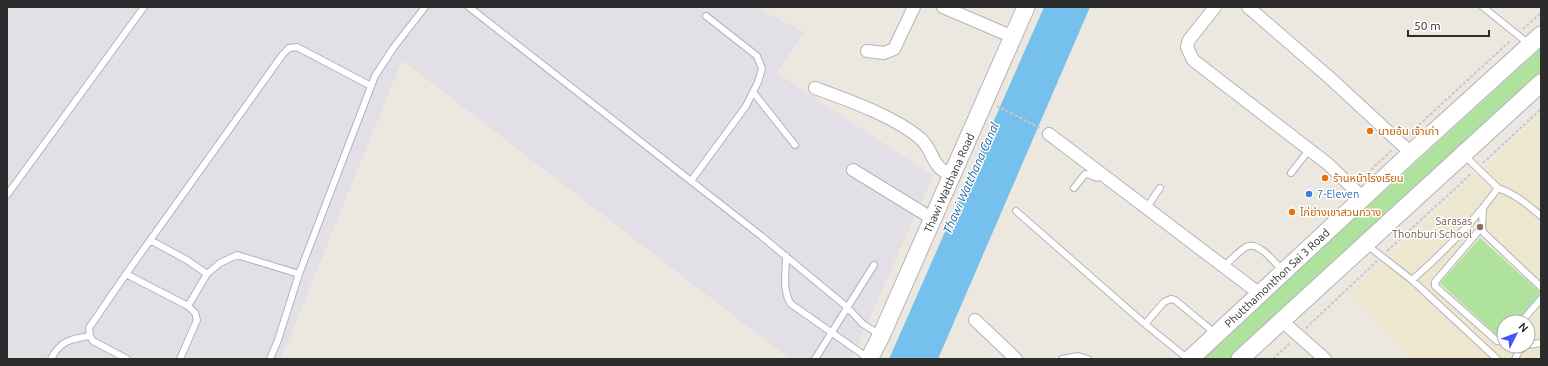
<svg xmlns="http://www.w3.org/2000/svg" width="1548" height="366" font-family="Ubuntu,'Noto Sans Thai',sans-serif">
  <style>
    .industrial { fill: #e2dfe6 }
    .education { fill: #eee7cf; fill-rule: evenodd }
    .green { fill: #aee29d }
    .water { fill: #75c0ec }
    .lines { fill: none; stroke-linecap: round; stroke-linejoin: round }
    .lane-casing { stroke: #b2b3bf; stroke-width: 8 }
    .street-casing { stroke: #b2b3bf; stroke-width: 14 }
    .secondary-casing { stroke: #b2b3bf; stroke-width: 19 }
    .path { stroke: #c8c8c8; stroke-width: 2; stroke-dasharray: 3 2; stroke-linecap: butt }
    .lane { stroke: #fff; stroke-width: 6 }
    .street { stroke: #fff; stroke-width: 12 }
    .secondary { stroke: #fff; stroke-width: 17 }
    .food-dot { fill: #e8710a; stroke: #fff; stroke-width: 1.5 }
    .shop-dot { fill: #3f7fe0; stroke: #fff; stroke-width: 1.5 }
    .education-dot { fill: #8d6e63; stroke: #fff; stroke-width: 1.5 }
    .labels { text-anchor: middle; stroke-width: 3; stroke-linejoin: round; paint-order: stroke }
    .food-label { font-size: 11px; fill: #c56008; stroke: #fff; text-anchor: start }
    .street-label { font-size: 11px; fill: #2c2c2c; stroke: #fff }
    .shop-label { font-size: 11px; fill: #366cbe; stroke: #fff; text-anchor: start }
    .education-label { font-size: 11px; fill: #785e54; stroke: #fff; text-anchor: end }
    .water-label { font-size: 12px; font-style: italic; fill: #115e9b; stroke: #fff }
  </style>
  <rect width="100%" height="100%" fill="#ede8df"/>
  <path class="industrial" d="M 7,7 L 756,7 L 804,32 L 777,73 L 933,176 L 851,359 L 790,359 L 402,60 L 281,359 L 7,359 Z"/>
  <path class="education" d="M 1541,115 L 1541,359 L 1412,359 L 1350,292 ZM 1504,322 L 1528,322 L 1528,346 L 1504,346 Z"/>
  <path class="green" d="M 1541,48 L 1541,72 L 1229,359 L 1200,359 Z
    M 1480,238 L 1541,293 L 1516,322 L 1504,322 L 1504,336 L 1501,339 L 1440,283 Z"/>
  <path class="water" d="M 1044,7 L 1090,7 L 938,359 L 889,359 Z"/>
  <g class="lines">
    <defs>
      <path id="lane" d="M 469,7 L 760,235 L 847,307 L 863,324 L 880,335
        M 1483,7 L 1529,44
        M 753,92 L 795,145
        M 1291,173 L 1309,150
        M 691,181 L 746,106 L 758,82 L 762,69 L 757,56 L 706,16
        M 1074,188 L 1085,174 C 1094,173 1093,182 1103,175
        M 1498,188 C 1515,194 1527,204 1541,216
        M 7,195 L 144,7
        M 1147,207 L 1160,188
        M 1483,208 L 1482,227 L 1483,232 L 1541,287
        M 1016,211 L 1145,324 L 1188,359
        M 1482,227 L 1435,282 L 1435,286 L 1497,341 L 1504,342
        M 1367,245 L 1412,280 C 1444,252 1473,223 1498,188 L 1464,155
        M 786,256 C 786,272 782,291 791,304 L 868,358
        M 1224,266 C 1231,260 1238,252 1246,247 C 1258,240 1275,263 1283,271
        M 126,274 L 188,306 L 207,274 L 187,260 L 150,240
        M 207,274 L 220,263 L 237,255 L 299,274
        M 1412,280 L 1497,359
        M 1521,322 L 1541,299
        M 1145,324 L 1164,302 L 1171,299 L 1175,300 L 1216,334
        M 1528,345 L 1541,343
        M 51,359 C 60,341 70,339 90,336
        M 127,359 L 93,341 L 90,336 L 89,328 L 126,274 L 283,54 L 289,48 L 297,47 L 371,86
        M 180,359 L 197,320 L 195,313 L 188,306
        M 270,359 L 278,340 L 299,274 L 375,76 L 394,47 L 425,7
        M 815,359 L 874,265
        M 1062,359 L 1078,356 L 1088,359
        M 1515,359 L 1519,351 L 1526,346"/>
      <path id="street" d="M 943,7 L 1013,37
        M 1215,7 L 1189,40 L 1187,47 L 1193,60 L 1328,164 L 1363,198
        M 1248,7 L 1330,78 L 1411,153
        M 867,51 L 884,53 L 894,49 L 914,7
        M 815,88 C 848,100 894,116 921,139 C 931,149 931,158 939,167 C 943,171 948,174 952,176
        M 1049,134 L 1260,294
        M 853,170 L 933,219
        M 975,320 L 1016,359
        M 1282,321 L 1325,359"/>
      <path id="secondary" d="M 869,359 L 881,336 L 1026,7
        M 1190,359 L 1411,153 L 1541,35
        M 1240,359 L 1541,83"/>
    </defs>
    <use href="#lane" class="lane-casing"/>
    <use href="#street" class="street-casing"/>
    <use href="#secondary" class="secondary-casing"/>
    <path class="path" d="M 1523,29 L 1541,13
      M 997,106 L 1040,128
      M 1408,135 L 1511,40
      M 1483,163 L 1541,109
      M 1360,180 L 1392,150
      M 1387,251 L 1472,173
      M 1306,328 L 1377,261
      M 1273,359 L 1291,342"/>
    <use href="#lane" class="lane"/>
    <use href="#street" class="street"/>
    <use href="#secondary" class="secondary"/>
  </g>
  <g class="food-dot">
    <circle cx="1370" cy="131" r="4"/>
    <circle cx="1325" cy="178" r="4"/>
    <circle cx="1292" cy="212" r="4"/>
  </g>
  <circle class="shop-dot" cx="1309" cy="194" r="4"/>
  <circle class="education-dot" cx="1480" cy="227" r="4"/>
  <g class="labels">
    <g class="food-label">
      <text x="1378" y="135">นายอ้น เจ้าเก่า</text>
      <text x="1333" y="182">ร้านหน้าโรงเรียน</text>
      <text x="1300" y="216">ไก่ย่างเขาสวนกวาง</text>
    </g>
    <g class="street-label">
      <text transform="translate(949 183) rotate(-66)" y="4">Thawi Watthana Road</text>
      <text transform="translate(1277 278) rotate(-43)" y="4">Phutthamonthon Sai 3 Road</text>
    </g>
    <g class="shop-label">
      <text x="1317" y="198">7-Eleven</text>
    </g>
    <g class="education-label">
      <text x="1472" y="225">Sarasas<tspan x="1472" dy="13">Thonburi School</tspan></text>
    </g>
    <g class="water-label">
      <text transform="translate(971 178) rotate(-66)" y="4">Thawi Watthana Canal</text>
    </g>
  </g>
  <rect width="1548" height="366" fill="none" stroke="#2c2c2c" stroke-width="16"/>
  <g transform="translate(1516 334) rotate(48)"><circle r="19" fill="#ffffff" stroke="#ababab"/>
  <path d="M0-3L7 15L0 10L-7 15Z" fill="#4453f5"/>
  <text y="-6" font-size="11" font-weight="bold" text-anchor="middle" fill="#2c2c2c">N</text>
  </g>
  <path d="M1408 30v6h81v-6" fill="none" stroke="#2c2c2c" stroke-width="2"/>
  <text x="1414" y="30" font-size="12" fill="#2c2c2c" stroke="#ffffff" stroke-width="3" paint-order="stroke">50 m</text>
</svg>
